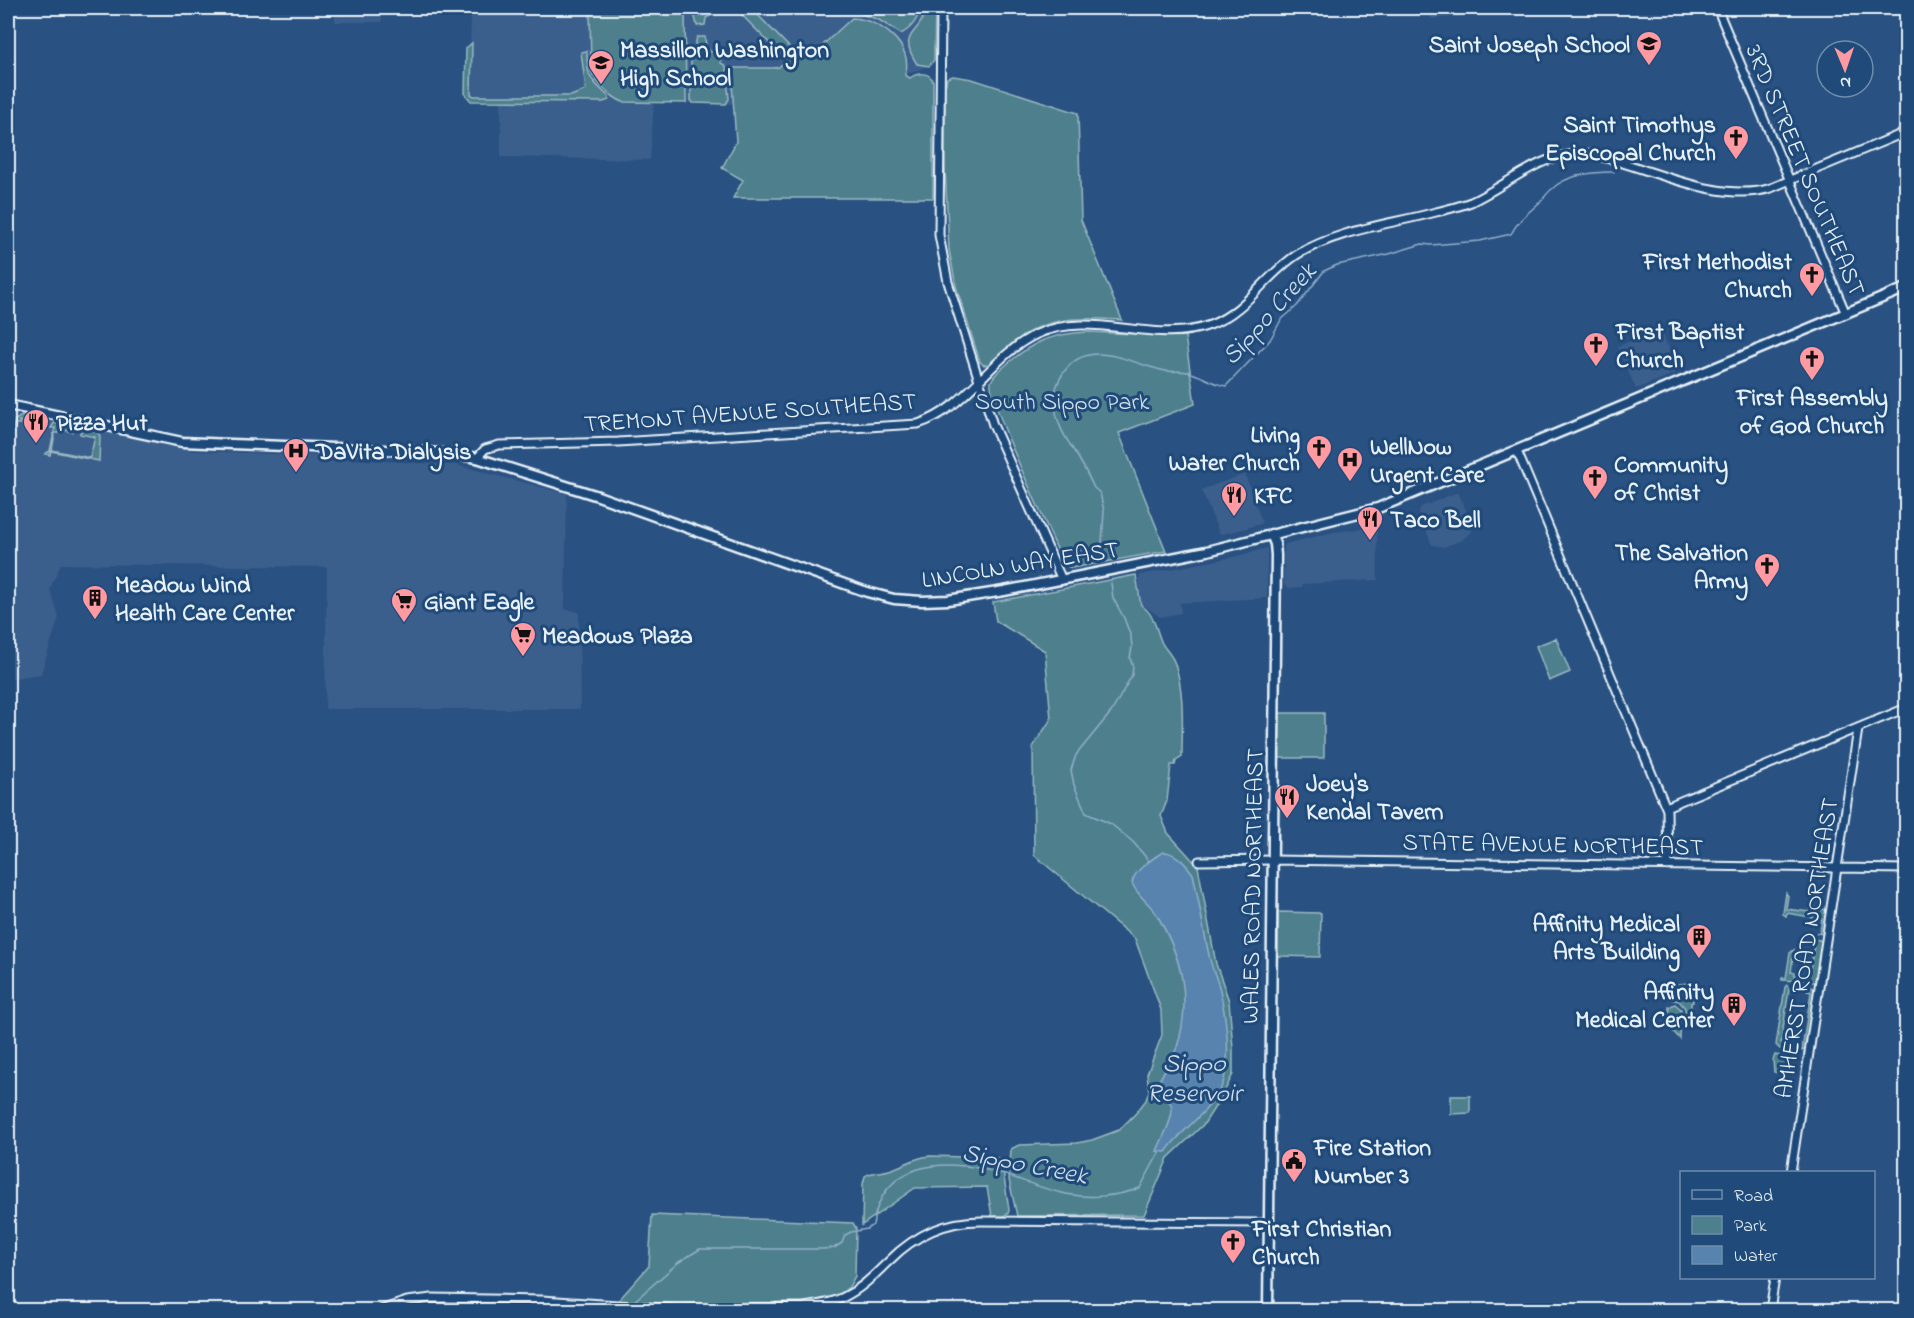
<svg xmlns="http://www.w3.org/2000/svg" width="1914" height="1318" font-family="'Indie Flower',sans-serif">
  <style>
    .built { fill: #3a5e8d }
    .green { fill: #4d808c; stroke: #9ab8c2; stroke-width: 1.5 }
    .water { fill: #5883ae; stroke: #92afcc; stroke-width: 1.5 }
    .lines { fill: none; stroke-linecap: round; stroke-linejoin: round }
    .stream { stroke: #92afcc; stroke-width: 1.5 }
    .tertiary-casing { stroke: #e8f1f8; stroke-width: 11 }
    .primary-casing { stroke: #e8f1f8; stroke-width: 13 }
    .tertiary { stroke: #1f4a7a; stroke-width: 7 }
    .primary { stroke: #1f4a7a; stroke-width: 8 }
    .labels { text-anchor: middle; stroke-width: 6; stroke-linejoin: round; paint-order: stroke }
    .poi-label { font-size: 24px; font-weight: bold; fill: #e8f1f8; stroke: #1f4a7a; text-anchor: start }
    .street-label { font-size: 24px; fill: #e8f1f8; stroke: #1f4a7a }
    .park-label { font-size: 24px; fill: #d1e0e8; stroke: #1f4a7a }
    .water-label { font-size: 26px; font-style: italic; fill: #d2e0ed; stroke: #1f4a7a }
  </style>
  <rect width="100%" height="100%" fill="#295181"/>
  <filter id="ink" filterUnits="userSpaceOnUse"><feTurbulence type="fractalNoise" baseFrequency=".0167" numOctaves="2"/><feDisplacementMap in="SourceGraphic" scale="12" xChannelSelector="R" yChannelSelector="G"/><feConvolveMatrix kernelMatrix="1 2 1 2 8 2 1 2 1" color-interpolation-filters="sRGB"/></filter>
  <g filter="url(#ink)">
    <path class="built" d="M 335,8 L 382,8 L 382,22 L 335,22 Z
      M 447,8 L 935,8 L 934,60 L 929,66 L 905,75 L 732,76 L 734,104 L 654,102 L 650,160 L 501,157 L 501,97 L 469,97 L 471,8 Z
      M 1423,8 L 1480,8 L 1462,16 L 1432,19 Z
      M 1648,333 L 1663,335 L 1678,368 L 1676,373 L 1636,389 L 1617,347 Z
      M 8,412 L 195,451 L 325,456 L 330,458 L 457,465 L 567,494 L 565,609 L 579,612 L 580,709 L 325,709 L 327,567 L 61,564 L 50,589 L 59,617 L 41,674 L 8,679 Z
      M 1245,474 L 1262,522 L 1261,524 L 1224,534 L 1219,533 L 1202,492 L 1203,489 Z
      M 1458,492 L 1472,524 L 1472,531 L 1462,540 L 1444,547 L 1432,545 L 1418,512 L 1421,507 Z
      M 1373,527 L 1377,530 L 1378,580 L 1303,584 L 1302,587 L 1289,588 L 1284,585 L 1284,548 L 1285,544 L 1334,532 Z
      M 1267,548 L 1267,598 L 1180,603 L 1181,613 L 1160,617 L 1142,604 L 1138,582 L 1140,575 L 1233,557 Z"/>
    <path class="green" d="M 590,8 L 685,8 L 686,103 L 623,102 C 611,97 596,83 591,71 Z
      M 693,8 L 710,8 L 712,15 L 706,18 L 705,25 L 697,26 Z
      M 735,8 L 751,8 L 793,51 L 813,54 L 852,18 C 879,19 915,45 905,75 L 910,78 C 917,73 929,71 933,81 L 933,198 L 733,198 L 743,180 L 722,168 L 736,142 L 731,68 L 774,68 L 779,67 L 786,60 Z
      M 856,8 L 892,9 L 892,8 L 920,8 C 918,20 912,28 901,34 L 879,20 L 859,13 L 860,9 Z
      M 925,8 L 935,8 L 934,60 L 929,66 L 917,64 C 895,30 923,36 925,8 Z
      M 697,37 L 705,37 L 706,47 L 711,52 L 720,51 L 721,63 L 726,66 L 729,99 L 726,104 L 693,103 L 691,100 L 691,61 Z
      M 472,43 L 471,94 L 474,96 L 571,96 L 586,90 L 581,52 L 587,51 C 587,78 589,78 609,97 L 609,100 L 603,102 L 471,101 L 465,94 L 466,48 Z
      M 953,76 L 972,79 L 1078,113 L 1081,220 L 1122,320 C 1090,318 1055,315 1026,334 C 1013,342 1003,355 991,364 L 984,365 L 980,362 L 956,286 L 949,250 L 945,167 L 945,87 L 947,78 Z
      M 1088,332 L 1185,336 L 1195,404 L 1119,433 L 1166,551 L 1072,568 L 1066,566 L 1062,560 C 1051,534 987,400 991,382 C 993,375 1000,370 1006,365 C 1033,341 1051,334 1088,332 Z
      M 22,416 L 42,420 L 43,424 L 39,427 L 34,426 L 32,428 L 29,423 L 19,421 L 20,424 L 15,424 L 11,447 L 9,446 L 15,420 Z
      M 54,423 L 71,426 L 73,430 L 72,432 L 60,429 L 59,433 L 55,433 L 52,450 L 90,458 L 95,437 L 80,434 L 80,432 L 84,429 L 97,431 L 100,436 L 99,461 L 51,451 L 50,455 L 45,454 L 50,451 L 55,428 L 51,428 Z
      M 1136,575 L 1141,605 C 1154,614 1155,626 1161,641 C 1164,649 1172,654 1175,664 C 1185,693 1182,727 1182,757 L 1176,761 L 1175,765 L 1171,765 L 1167,801 L 1161,816 L 1168,833 L 1198,866 L 1216,964 L 1229,1001 L 1233,1048 L 1233,1074 L 1222,1096 L 1204,1124 L 1168,1158 L 1144,1215 L 1017,1216 L 1009,1180 L 1011,1149 L 1019,1145 L 1077,1143 L 1092,1140 L 1119,1130 L 1136,1113 L 1146,1100 L 1149,1091 L 1147,1074 L 1162,1035 L 1161,1010 L 1135,939 L 1034,855 L 1033,747 L 1051,719 L 1045,651 L 996,621 L 993,602 Z
      M 1556,638 L 1570,672 L 1549,681 L 1536,646 Z
      M 1278,713 L 1324,713 L 1324,758 L 1278,758 Z
      M 1786,893 L 1788,896 L 1786,909 L 1810,912 L 1811,904 L 1813,907 L 1827,910 L 1824,934 L 1816,933 L 1820,932 L 1822,919 L 1787,913 L 1786,916 L 1783,914 Z
      M 1278,912 L 1321,913 L 1320,957 L 1278,956 Z
      M 1815,939 L 1823,941 L 1817,980 L 1814,982 L 1782,980 L 1782,978 L 1786,978 L 1790,953 L 1794,950 L 1791,972 L 1795,973 L 1795,978 L 1802,979 L 1803,974 L 1809,975 Z
      M 1689,983 L 1695,984 L 1695,996 L 1693,996 L 1693,1002 L 1691,1003 L 1691,1011 L 1688,1011 L 1688,1025 L 1686,1025 L 1685,1008 L 1679,1001 L 1670,999 L 1670,985 Z
      M 1787,985 L 1789,989 L 1781,1042 L 1784,1047 L 1792,1049 L 1791,1051 L 1780,1049 L 1776,1045 L 1785,987 Z
      M 1808,986 L 1815,989 L 1806,1050 L 1799,1051 L 1798,1050 L 1802,1050 L 1811,992 L 1807,991 Z
      M 1675,1004 L 1681,1009 L 1680,1039 L 1669,1027 L 1669,1007 Z
      M 1775,1055 L 1791,1058 L 1790,1061 L 1787,1061 L 1785,1070 L 1789,1071 L 1788,1073 L 1774,1072 L 1773,1060 Z
      M 1451,1096 L 1470,1096 L 1470,1113 L 1451,1114 Z
      M 930,1156 L 999,1158 L 1002,1164 L 1009,1210 L 1008,1214 L 1003,1216 L 992,1216 L 987,1187 L 915,1188 L 862,1225 L 863,1184 L 865,1176 C 872,1171 880,1173 889,1170 C 904,1166 914,1157 930,1156 Z
      M 652,1215 L 853,1223 L 856,1228 L 855,1276 L 849,1287 L 835,1298 L 816,1303 L 779,1305 L 686,1306 L 617,1302 L 649,1266 Z"/>
    <path class="water" d="M 1163,852 C 1176,852 1186,864 1193,874 C 1199,901 1203,928 1209,955 C 1211,967 1217,978 1220,990 C 1226,1018 1233,1064 1220,1090 C 1207,1114 1181,1130 1166,1152 L 1157,1151 C 1161,1140 1176,1115 1171,1104 C 1167,1096 1159,1093 1158,1084 C 1163,1071 1172,1060 1177,1047 C 1192,999 1182,958 1157,915 C 1151,904 1137,896 1132,883 C 1134,870 1152,859 1163,852 Z"/>
    <g class="lines">
      <path class="stream" d="M 1106,560 L 1102,544 L 1104,511 L 1100,493 L 1094,488 C 1088,475 1082,463 1074,451 C 1069,442 1062,434 1059,423 C 1053,406 1052,391 1062,375 C 1086,336 1127,362 1161,370 C 1170,373 1179,370 1188,372 C 1202,375 1212,384 1226,386 L 1270,340 L 1281,320 L 1297,306 L 1324,271 L 1337,265 L 1389,254 L 1422,244 L 1431,245 L 1480,241 L 1511,234 C 1518,220 1528,213 1539,203 C 1544,198 1547,193 1552,189 C 1567,174 1594,172 1614,172
        M 1111,583 L 1113,598 L 1124,618 L 1131,637 L 1132,647 L 1130,658 L 1133,667 L 1132,675 L 1112,711 L 1076,755 L 1071,770 L 1074,785 L 1086,813 L 1111,824 L 1133,842 L 1149,861
        M 632,1303 L 679,1262 L 700,1249 L 823,1249 L 834,1248 L 842,1243 L 845,1235 L 851,1232 L 867,1229 L 873,1225 C 882,1162 941,1158 992,1171 C 1016,1177 1038,1188 1062,1193 C 1087,1199 1116,1197 1140,1188 L 1160,1151"/>
      <defs>
        <path id="tertiary" d="M 941,8 L 939,235 L 948,282 L 993,425 L 1062,580
          M 1717,8 L 1846,314
          M 1517,451 L 1667,810 L 1668,866
          M 477,458 L 485,449 L 499,445 L 618,442 L 918,424 C 968,408 991,355 1037,334 C 1093,309 1154,346 1210,325 C 1247,311 1266,274 1298,254 C 1339,230 1386,225 1432,213 C 1445,210 1458,207 1471,202 C 1512,183 1542,150 1590,154 C 1644,165 1718,205 1771,188 L 1906,132
          M 1666,807 L 1906,708
          M 1199,861 L 1273,860 L 1906,869
          M 1791,1172 L 1858,729
          M 381,1310 L 407,1301 L 432,1298 L 542,1300 L 678,1309 L 804,1307 C 818,1305 832,1303 844,1297 C 863,1288 876,1273 890,1260 C 916,1234 945,1221 981,1221 L 1269,1223
          M 1770,1310 L 1775,1278"/>
        <path id="primary" d="M 8,405 L 182,442 L 410,451 L 454,454 L 477,458 L 598,496 L 867,592 L 894,599 L 922,601 L 948,600 L 1004,591 L 1207,551 L 1378,508 L 1906,288
          M 1268,1310 L 1276,555 L 1275,544 L 1271,534"/>
      </defs>
      <use href="#tertiary" class="tertiary-casing"/>
      <use href="#primary" class="primary-casing"/>
      <use href="#tertiary" class="tertiary"/>
      <use href="#primary" class="primary"/>
    </g>
  </g>
  <defs>
    <symbol id="school-pin" viewBox="-11 -11 22 30"><path d="M0 17L-7.5 6A9.5 9.5 0 1 1 7.5 6Z" fill="#ff9aa2" stroke="#1f4a7a"/><path d="M0-5L7-2L0 1L-7-2ZM-4 1L0 2.5L4 1V4Q0 6-4 4Z" fill="#111"/></symbol>
    <symbol id="church-pin" viewBox="-11 -11 22 30"><path d="M0 17L-7.5 6A9.5 9.5 0 1 1 7.5 6Z" fill="#ff9aa2" stroke="#1f4a7a"/><path d="M-1.2-6h2.4v3.5h3.3v2.4h-3.3V6h-2.4V-.1h-3.3v-2.4h3.3Z" fill="#111"/></symbol>
    <symbol id="restaurant-pin" viewBox="-11 -11 22 30"><path d="M0 17L-7.5 6A9.5 9.5 0 1 1 7.5 6Z" fill="#ff9aa2" stroke="#1f4a7a"/><path d="M-5-6h1v4h1v-4h1v4h1v-4h1v5L-1.5 .5V6h-2V.5L-5-1ZM5-6V6H3V1.5H1.5Q1.5-4 5-6Z" fill="#111"/></symbol>
    <symbol id="hospital-pin" viewBox="-11 -11 22 30"><path d="M0 17L-7.5 6A9.5 9.5 0 1 1 7.5 6Z" fill="#ff9aa2" stroke="#1f4a7a"/><path d="M-5-5h3v3.5h4V-5h3V5h-3V1.5h-4V5h-3Z" fill="#111"/></symbol>
    <symbol id="building-pin" viewBox="-11 -11 22 30"><path d="M0 17L-7.5 6A9.5 9.5 0 1 1 7.5 6Z" fill="#ff9aa2" stroke="#1f4a7a"/><path d="M-4-6H4V6H1V3H-1V6H-4ZM-2.5-4.3h1.7v1.8h-1.7ZM.8-4.3h1.7v1.8H.8ZM-2.5-1h1.7V.8h-1.7ZM.8-1h1.7V.8H.8Z" fill="#111"/></symbol>
    <symbol id="supermarket-pin" viewBox="-11 -11 22 30"><path d="M0 17L-7.5 6A9.5 9.5 0 1 1 7.5 6Z" fill="#ff9aa2" stroke="#1f4a7a"/><path d="M-6-5.5h2.5l.6 2H6L4.5 2H-2.5L-4.4-4H-6ZM-1.5 3.2a1.3 1.3 0 1 0 .1 0ZM3 3.2a1.3 1.3 0 1 0 .1 0Z" fill="#111"/></symbol>
    <symbol id="civic-pin" viewBox="-11 -11 22 30"><path d="M0 17L-7.5 6A9.5 9.5 0 1 1 7.5 6Z" fill="#ff9aa2" stroke="#1f4a7a"/><path d="M-.6-6.5H3V-4.5H.6V-3L4-1V1h2V6H-6V1h2V-1L-.6-3ZM-1.2 2.5V6h2.4V2.5Z" fill="#111"/></symbol>
  </defs>
  <g fill-rule="evenodd">
    <use href="#school-pin" x="1634" y="29" width="30" height="40"/>
    <use href="#school-pin" x="586" y="48" width="30" height="40"/>
    <use href="#church-pin" x="1721" y="123" width="30" height="40"/>
    <use href="#church-pin" x="1797" y="260" width="30" height="40"/>
    <use href="#church-pin" x="1581" y="330" width="30" height="40"/>
    <use href="#church-pin" x="1797" y="344" width="30" height="40"/>
    <use href="#restaurant-pin" x="21" y="407" width="30" height="40"/>
    <use href="#church-pin" x="1304" y="433" width="30" height="40"/>
    <use href="#hospital-pin" x="281" y="436" width="30" height="40"/>
    <use href="#hospital-pin" x="1335" y="445" width="30" height="40"/>
    <use href="#church-pin" x="1580" y="463" width="30" height="40"/>
    <use href="#restaurant-pin" x="1219" y="480" width="30" height="40"/>
    <use href="#restaurant-pin" x="1355" y="504" width="30" height="40"/>
    <use href="#church-pin" x="1752" y="551" width="30" height="40"/>
    <use href="#building-pin" x="80" y="583" width="30" height="40"/>
    <use href="#supermarket-pin" x="389" y="586" width="30" height="40"/>
    <use href="#supermarket-pin" x="508" y="620" width="30" height="40"/>
    <use href="#restaurant-pin" x="1272" y="782" width="30" height="40"/>
    <use href="#building-pin" x="1684" y="922" width="30" height="40"/>
    <use href="#building-pin" x="1719" y="990" width="30" height="40"/>
    <use href="#civic-pin" x="1279" y="1146" width="30" height="40"/>
    <use href="#church-pin" x="1218" y="1227" width="30" height="40"/>
  </g>
  <g class="labels">
    <g class="poi-label">
      <text x="1630" y="52" text-anchor="end">Saint Joseph School</text>
      <text x="620" y="57">Massillon Washington<tspan x="620" dy="28">High School</tspan></text>
      <text x="1716" y="132" text-anchor="end">Saint Timothys<tspan x="1716" dy="28">Episcopal Church</tspan></text>
      <text x="1792" y="269" text-anchor="end">First Methodist<tspan x="1792" dy="28">Church</tspan></text>
      <text x="1616" y="339">First Baptist<tspan x="1616" dy="28">Church</tspan></text>
      <text x="1812" y="405" text-anchor="middle">First Assembly<tspan x="1812" dy="28">of God Church</tspan></text>
      <text x="56" y="430">Pizza Hut</text>
      <text x="1300" y="442" text-anchor="end">Living<tspan x="1300" dy="28">Water Church</tspan></text>
      <text x="1370" y="454">WellNow<tspan x="1370" dy="28">Urgent Care</tspan></text>
      <text x="316" y="459">DaVita Dialysis</text>
      <text x="1614" y="472">Community<tspan x="1614" dy="28">of Christ</tspan></text>
      <text x="1254" y="503">KFC</text>
      <text x="1390" y="527">Taco Bell</text>
      <text x="1748" y="560" text-anchor="end">The Salvation<tspan x="1748" dy="28">Army</tspan></text>
      <text x="115" y="592">Meadow Wind<tspan x="115" dy="28">Health Care Center</tspan></text>
      <text x="424" y="609">Giant Eagle</text>
      <text x="542" y="643">Meadows Plaza</text>
      <text x="1306" y="791">Joey's<tspan x="1306" dy="28">Kendal Tavern</tspan></text>
      <text x="1680" y="931" text-anchor="end">Affinity Medical<tspan x="1680" dy="28">Arts Building</tspan></text>
      <text x="1714" y="999" text-anchor="end">Affinity<tspan x="1714" dy="28">Medical Center</tspan></text>
      <text x="1314" y="1155">Fire Station<tspan x="1314" dy="28">Number 3</tspan></text>
      <text x="1252" y="1236">First Christian<tspan x="1252" dy="28">Church</tspan></text>
    </g>
    <g class="street-label">
      <text transform="translate(1806 170) rotate(67)" y="8">3RD STREET SOUTHEAST</text>
      <text transform="translate(750 412) rotate(-4)" y="8">TREMONT AVENUE SOUTHEAST</text>
      <text transform="translate(1020 564) rotate(-9)" y="8">LINCOLN WAY EAST</text>
      <text transform="translate(1553 844) rotate(1)" y="8">STATE AVENUE NORTHEAST</text>
      <text transform="translate(1252 886) rotate(-89)" y="8">WALES ROAD NORTHEAST</text>
      <text transform="translate(1806 948) rotate(-81)" y="8">AMHERST ROAD NORTHEAST</text>
    </g>
    <g class="park-label">
      <text x="1062" y="409">South Sippo Park</text>
    </g>
    <g class="water-label">
      <text transform="translate(1268 313) rotate(-48)" y="9">Sippo Creek</text>
      <text x="1194" y="1071">Sippo<tspan x="1194" dy="30">Reservoir</tspan></text>
      <text transform="translate(1025 1163) rotate(11)" y="9">Sippo Creek</text>
    </g>
  </g>
  <rect width="1914" height="1318" fill="none" stroke="#1f4a7a" stroke-width="30"/>
  <rect x="15" y="15" width="1884" height="1288" fill="none" stroke="#e8f1f8" stroke-width="2" filter="url(#ink)"/>
  <rect x="1680" y="1171" width="195" height="108" fill="#1f4a7a" stroke="#6f8dac" stroke-width="1.5"/>
  <rect x="1692" y="1190" width="30" height="9" fill="#1f4a7a" stroke="#6f8dac" stroke-width="1.5"/>
  <text x="1734" y="1201" font-size="18" fill="#e8f1f8">Road</text>
  <rect x="1692" y="1216" width="30" height="18" fill="#4d808c" stroke="#6f8dac" stroke-width="1.5"/>
  <text x="1734" y="1231" font-size="18" fill="#e8f1f8">Park</text>
  <rect x="1692" y="1246" width="30" height="18" fill="#5883ae" stroke="#6f8dac" stroke-width="1.5"/>
  <text x="1734" y="1261" font-size="18" fill="#e8f1f8">Water</text>
  <g transform="translate(1845 69) rotate(178)"><circle r="28" fill="#1f4a7a" stroke="#6f8dac" stroke-width="1.5"/>
  <path d="M0-4.5L10 22L0 15L-10 22Z" fill="#ff9aa2"/>
  <text y="-9" font-size="16" font-weight="bold" text-anchor="middle" fill="#e8f1f8">N</text>
  </g>
</svg>
